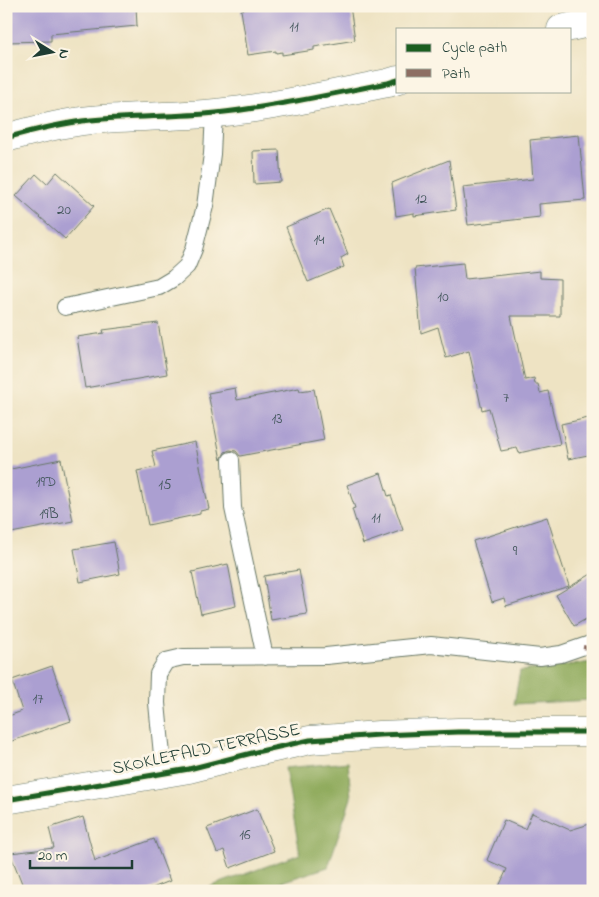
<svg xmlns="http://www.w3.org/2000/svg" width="599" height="897" font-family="'Indie Flower',sans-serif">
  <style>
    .forest { fill: #90ab5d; stroke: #587448 }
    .building { fill: #ab9fd1 }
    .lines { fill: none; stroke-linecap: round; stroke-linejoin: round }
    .service-casing { stroke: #677766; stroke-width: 18 }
    .minor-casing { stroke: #677766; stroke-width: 29 }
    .service { stroke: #fff; stroke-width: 16 }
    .minor { stroke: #fff; stroke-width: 28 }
    .quiet { stroke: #8d6e63; stroke-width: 4; stroke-dasharray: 8 4; stroke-linecap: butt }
    .cycleway-casing { stroke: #fcf5e5; stroke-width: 8 }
    .cycleway { stroke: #1b5e20; stroke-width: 5 }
    .labels { text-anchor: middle; stroke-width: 5; stroke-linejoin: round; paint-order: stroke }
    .number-label { font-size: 15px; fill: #42565b }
    .street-label { font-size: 18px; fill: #1f3d34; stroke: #fcf5e5 }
  </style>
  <rect width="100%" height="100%" fill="#fcf5e5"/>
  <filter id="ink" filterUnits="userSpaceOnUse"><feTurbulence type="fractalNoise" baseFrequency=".02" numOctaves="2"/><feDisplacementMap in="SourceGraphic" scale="10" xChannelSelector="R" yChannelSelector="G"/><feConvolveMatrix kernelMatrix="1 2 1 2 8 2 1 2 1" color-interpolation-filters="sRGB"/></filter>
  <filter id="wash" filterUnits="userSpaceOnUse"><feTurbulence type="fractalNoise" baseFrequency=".0096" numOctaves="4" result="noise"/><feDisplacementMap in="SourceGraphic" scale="20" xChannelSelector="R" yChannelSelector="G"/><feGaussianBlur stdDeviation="1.12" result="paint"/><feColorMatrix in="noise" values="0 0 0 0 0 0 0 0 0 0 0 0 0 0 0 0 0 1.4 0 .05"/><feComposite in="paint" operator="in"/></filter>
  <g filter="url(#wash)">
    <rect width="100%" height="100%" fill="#eee3c3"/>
    <path class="forest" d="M 593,662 L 593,700 L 514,704 L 520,671 Z
      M 348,762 L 351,798 L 328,867 L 253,891 L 198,891 L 300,854 L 285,768 Z"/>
    <g id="blocks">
      <path class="building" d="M 6,6 L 136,6 L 137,26 L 51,34 L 51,41 L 6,42 Z
        M 264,6 L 350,6 L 355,40 L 314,47 L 314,50 L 282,55 L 282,52 L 276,53 L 276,51 L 248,55 L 241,10 Z
        M 579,135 L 585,200 L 539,204 L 540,217 L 468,225 L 463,187 L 533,179 L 530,140 Z
        M 279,150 L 281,182 L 254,184 L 253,151 Z
        M 449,160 L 456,210 L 414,216 L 414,213 L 396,216 L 392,183 Z
        M 57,172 L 94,206 L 65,239 L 16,196 L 36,174 L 47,184 Z
        M 329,209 L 348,254 L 341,258 L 344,267 L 308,282 L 286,227 Z
        M 463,263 L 465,279 L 540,271 L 540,278 L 560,279 L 560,316 L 511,316 L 525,380 L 534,378 L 535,384 L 538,384 L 540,393 L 548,391 L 560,444 L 519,453 L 517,448 L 501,451 L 489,408 L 482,410 L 469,351 L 446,358 L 438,327 L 421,333 L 415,268 Z
        M 158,323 L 167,374 L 85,388 L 77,337 L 104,333 L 103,330 Z
        M 235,388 L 237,400 L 299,388 L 300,391 L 314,389 L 324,440 L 240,456 L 236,451 L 230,450 L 225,452 L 221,460 L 208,393 Z
        M 593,417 L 593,454 L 568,459 L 561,424 Z
        M 195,442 L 209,509 L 200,511 L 200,514 L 148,525 L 137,471 L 156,467 L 152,451 Z
        M 61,459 L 73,521 L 6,534 L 6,470 Z
        M 381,473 L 388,496 L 391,495 L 403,530 L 363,544 L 352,509 L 355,508 L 347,485 Z
        M 547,517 L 569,586 L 506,606 L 504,598 L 492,602 L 473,541 Z
        M 114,542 L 120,574 L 80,582 L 74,549 Z
        M 228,564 L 236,606 L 201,614 L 192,572 Z
        M 299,570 L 307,614 L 271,620 L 264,576 Z
        M 593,573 L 593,615 L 574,626 L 556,595 Z
        M 52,666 L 71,721 L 6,743 L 6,717 L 22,711 L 12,680 Z
        M 257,809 L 274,851 L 230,868 L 224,850 L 217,853 L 207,828 Z
        M 532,813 L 570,830 L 593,823 L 593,891 L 497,891 L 507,869 L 487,860 L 504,820 L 525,829 Z
        M 83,817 L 95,861 L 154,839 L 170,881 L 145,891 L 25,891 L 10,853 L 54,848 L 49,828 Z"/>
    </g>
  </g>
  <g filter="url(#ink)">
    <use href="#blocks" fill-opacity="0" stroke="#677766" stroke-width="1"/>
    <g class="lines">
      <defs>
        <path id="service" d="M 65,307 L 159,287 L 174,278 L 187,266 L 194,249 L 205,206 L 212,154 L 214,113
          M 231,460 L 233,508 L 265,657
          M 168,773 L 162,755 L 157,703 L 158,674 L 166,661 L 183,657 L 326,656 L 431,645 L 540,657 L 561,654 L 593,643"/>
        <path id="minor" d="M 561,29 L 593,22
          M 6,138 C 34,130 62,123 91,120 C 133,116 175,117 216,113 C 274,107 331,94 388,83 L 398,80
          M 6,800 L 189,769 L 256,752 L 310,740 L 379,735 L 458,732 L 593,732"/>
      </defs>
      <use href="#service" class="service-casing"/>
      <use href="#minor" class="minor-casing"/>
      <use href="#service" class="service"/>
      <use href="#minor" class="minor"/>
      <path class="quiet" d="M 583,647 L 593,649"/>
      <defs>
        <path id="cycleway" d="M 6,138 C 34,130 62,123 91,120 C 133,116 175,117 216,113 C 274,107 331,94 388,83 L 398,80
          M 6,800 L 189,769 L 256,752 L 310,740 L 379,735 L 458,732 L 593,732"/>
      </defs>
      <use href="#cycleway" class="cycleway-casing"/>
      <use href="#cycleway" class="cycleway"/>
    </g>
  </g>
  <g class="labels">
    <g class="number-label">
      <text x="294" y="31">11</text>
      <text x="421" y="203">12</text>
      <text x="64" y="214">20</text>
      <text x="319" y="244">14</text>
      <text x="443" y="301">10</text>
      <text x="506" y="402">7</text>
      <text x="277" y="423">13</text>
      <text x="46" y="486">19D</text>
      <text x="165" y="489">15</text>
      <text x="49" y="518">19B</text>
      <text x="376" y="522">11</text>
      <text x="515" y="555">9</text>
      <text x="38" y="703">17</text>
      <text x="245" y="839">16</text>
    </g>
    <g class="street-label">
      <text transform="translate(206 748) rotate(-12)" y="6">SKOKLEFALD TERRASSE</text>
    </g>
  </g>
  <rect width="599" height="897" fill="none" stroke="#fcf5e5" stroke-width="25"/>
  <rect x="396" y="28" width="175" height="65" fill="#fcf5e5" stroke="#a4ab9e"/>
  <rect x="406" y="44" width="25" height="8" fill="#1b5e20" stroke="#a4ab9e"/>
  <text x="442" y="52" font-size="15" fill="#1f3d34">Cycle path</text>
  <rect x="406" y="69" width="25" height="8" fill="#8d6e63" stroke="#a4ab9e"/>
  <text x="442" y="78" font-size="15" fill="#1f3d34">Path</text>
  <g transform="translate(52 52) rotate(100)" stroke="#fcf5e5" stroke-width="4" paint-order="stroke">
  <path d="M0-4L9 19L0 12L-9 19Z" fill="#1f3d34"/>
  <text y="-8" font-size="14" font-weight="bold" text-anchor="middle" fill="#1f3d34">N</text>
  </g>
  <path d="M30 860v8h102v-8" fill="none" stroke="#1f3d34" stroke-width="2.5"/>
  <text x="38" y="860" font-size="15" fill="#1f3d34" stroke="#fcf5e5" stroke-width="4" paint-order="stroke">20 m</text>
</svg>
